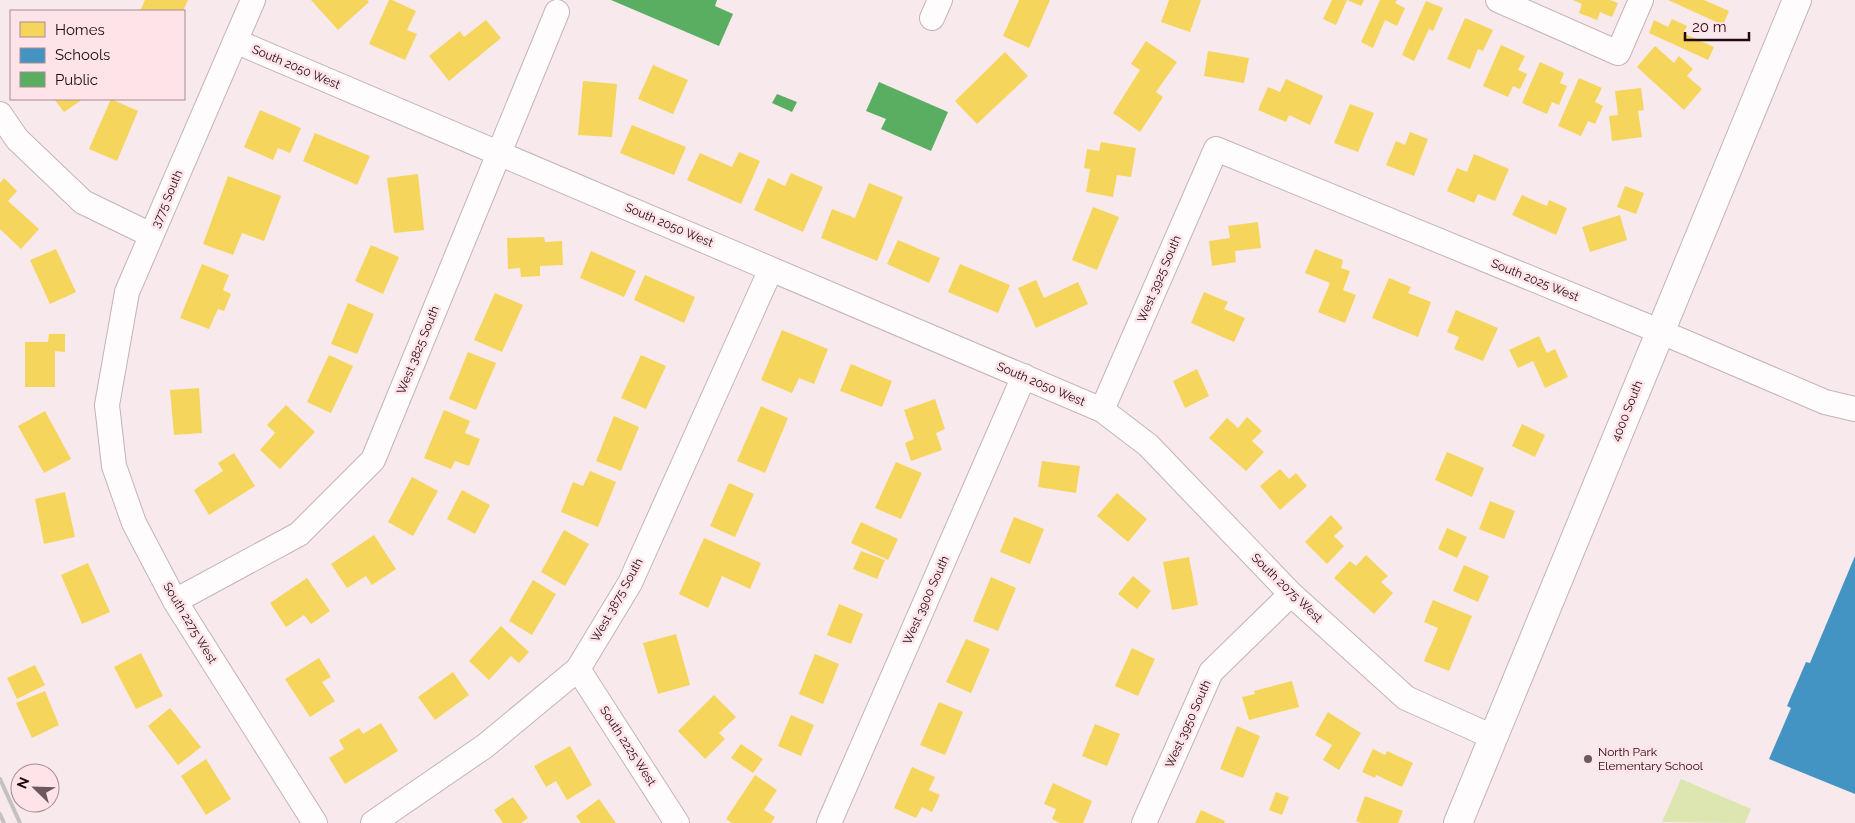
<svg xmlns="http://www.w3.org/2000/svg" width="1855" height="823" font-family="Raleway,sans-serif">
  <style>
    .green { fill: #dde5b1 }
    .homes { fill: #f6d55c }
    .schools { fill: #4393c3 }
    .public { fill: #5aae61 }
    .lines { fill: none; stroke-linecap: round; stroke-linejoin: round }
    .minor-casing { stroke: #c4b3b7; stroke-width: 26 }
    .tertiary-casing { stroke: #c4b3b7; stroke-width: 30 }
    .minor { stroke: #fefcfc; stroke-width: 24 }
    .tertiary { stroke: #fefcfc; stroke-width: 28 }
    .rail { stroke: #c5c0c2; stroke-width: 4 }
    .poi-dot { fill: #6c585e; stroke: #fee3e9; stroke-width: 2 }
    .labels { text-anchor: middle; stroke-width: 5; stroke-linejoin: round; paint-order: stroke }
    .street-label { font-size: 12px; fill: #200a11; stroke: #fee3e9 }
    .poi-label { font-size: 12px; fill: #200a11; stroke: #fee3e9; text-anchor: start }
  </style>
  <rect width="100%" height="100%" fill="#f8e9ec"/>
  <path class="green" d="M 1681,779 L 1751,809 L 1745,823 L 1662,822 Z"/>
  <path class="homes" d="M 145,0 L 188,0 L 183,11 L 140,11 Z
    M 311,0 L 367,0 L 369,2 L 338,30 Z
    M 389,0 L 392,0 L 416,11 L 407,30 L 417,34 L 405,60 L 369,44 Z
    M 1019,0 L 1050,0 L 1029,48 L 1003,36 Z
    M 1169,0 L 1201,0 L 1190,32 L 1161,22 Z
    M 1332,0 L 1364,0 L 1361,6 L 1347,0 L 1336,25 L 1323,19 Z
    M 1380,0 L 1397,0 L 1395,3 L 1405,8 L 1397,26 L 1385,20 L 1373,48 L 1361,42 Z
    M 1573,0 L 1610,0 L 1618,3 L 1612,17 L 1600,12 L 1597,20 L 1579,13 L 1582,4 Z
    M 1668,0 L 1704,0 L 1729,11 L 1723,25 Z
    M 1426,1 L 1443,8 L 1433,31 L 1429,29 L 1414,61 L 1402,55 Z
    M 1465,18 L 1493,30 L 1483,51 L 1478,49 L 1470,69 L 1447,59 Z
    M 1672,19 L 1687,26 L 1683,33 L 1714,47 L 1708,60 L 1649,33 L 1654,20 L 1668,27 Z
    M 486,20 L 501,38 L 449,81 L 429,56 L 460,31 L 464,37 Z
    M 1146,41 L 1177,62 L 1156,92 L 1163,97 L 1140,132 L 1113,113 L 1140,70 L 1131,64 Z
    M 1501,45 L 1525,56 L 1518,70 L 1527,74 L 1520,89 L 1513,86 L 1508,97 L 1483,86 Z
    M 1655,46 L 1674,63 L 1679,56 L 1693,69 L 1687,76 L 1702,89 L 1684,110 L 1637,67 Z
    M 1208,51 L 1249,58 L 1244,83 L 1204,76 Z
    M 1005,52 L 1028,76 L 977,124 L 955,101 Z
    M 1540,62 L 1564,73 L 1560,83 L 1567,86 L 1559,105 L 1552,102 L 1547,114 L 1522,103 Z
    M 653,65 L 688,80 L 673,114 L 638,99 Z
    M 1579,78 L 1602,88 L 1595,102 L 1603,106 L 1595,124 L 1588,121 L 1581,136 L 1558,126 Z
    M 1286,79 L 1323,96 L 1310,125 L 1289,115 L 1286,122 L 1258,110 L 1268,87 L 1280,92 Z
    M 583,81 L 617,84 L 612,137 L 578,135 Z
    M 1641,88 L 1644,110 L 1638,111 L 1642,137 L 1612,141 L 1609,116 L 1618,115 L 1615,91 Z
    M 54,99 L 83,99 L 64,112 Z
    M 111,99 L 138,111 L 117,161 L 89,149 Z
    M 1350,104 L 1374,113 L 1358,152 L 1334,143 Z
    M 260,110 L 301,128 L 290,153 L 278,148 L 273,160 L 244,147 Z
    M 632,125 L 686,147 L 674,175 L 620,153 Z
    M 1410,132 L 1428,139 L 1414,176 L 1386,165 L 1396,141 L 1405,145 Z
    M 315,133 L 370,156 L 357,185 L 303,161 Z
    M 1101,142 L 1136,148 L 1131,177 L 1117,175 L 1113,197 L 1086,192 L 1090,169 L 1084,168 L 1087,149 L 1099,151 Z
    M 739,152 L 760,161 L 741,204 L 687,180 L 700,153 L 732,167 Z
    M 1474,154 L 1509,169 L 1495,201 L 1478,194 L 1474,203 L 1447,191 L 1457,168 L 1467,172 Z
    M 791,173 L 823,187 L 803,232 L 754,210 L 768,178 L 785,186 Z
    M 418,174 L 424,230 L 394,233 L 387,178 Z
    M 228,176 L 281,196 L 264,241 L 242,233 L 233,255 L 203,244 Z
    M 4,178 L 17,191 L 8,201 L 39,229 L 21,249 L 0,229 L 0,183 Z
    M 869,183 L 903,197 L 877,261 L 821,238 L 832,209 L 855,218 Z
    M 1625,186 L 1644,193 L 1636,214 L 1617,207 Z
    M 1522,195 L 1547,206 L 1549,200 L 1567,208 L 1556,235 L 1512,215 Z
    M 1093,207 L 1119,217 L 1097,270 L 1072,260 Z
    M 1620,215 L 1627,240 L 1590,252 L 1582,227 Z
    M 1258,222 L 1261,248 L 1235,251 L 1236,262 L 1212,266 L 1209,241 L 1230,238 L 1228,226 Z
    M 544,237 L 545,242 L 562,241 L 563,265 L 540,266 L 540,276 L 521,277 L 520,268 L 508,269 L 507,238 Z
    M 898,240 L 940,258 L 929,283 L 887,264 Z
    M 371,245 L 399,257 L 383,294 L 355,281 Z
    M 56,249 L 76,292 L 50,304 L 30,260 Z
    M 1315,249 L 1343,260 L 1341,268 L 1350,271 L 1343,290 L 1356,295 L 1345,323 L 1318,312 L 1330,283 L 1305,273 Z
    M 591,251 L 636,271 L 624,297 L 580,278 Z
    M 202,264 L 229,275 L 223,290 L 231,294 L 224,311 L 218,309 L 209,329 L 180,318 Z
    M 960,264 L 1010,285 L 998,313 L 948,292 Z
    M 645,275 L 695,297 L 684,323 L 634,300 Z
    M 1389,278 L 1411,287 L 1408,293 L 1431,302 L 1418,337 L 1372,318 Z
    M 1036,280 L 1044,298 L 1078,282 L 1088,304 L 1036,328 L 1018,288 Z
    M 1204,292 L 1228,302 L 1224,309 L 1245,318 L 1234,342 L 1191,323 Z
    M 495,293 L 523,305 L 502,352 L 474,340 Z
    M 348,303 L 374,314 L 357,354 L 331,344 Z
    M 1456,310 L 1498,328 L 1483,361 L 1454,349 L 1459,337 L 1447,332 Z
    M 782,330 L 828,349 L 814,384 L 799,378 L 792,393 L 761,380 Z
    M 49,334 L 65,334 L 65,352 L 55,351 L 55,387 L 25,387 L 25,342 L 48,342 Z
    M 1539,336 L 1547,353 L 1555,349 L 1568,377 L 1545,388 L 1533,361 L 1518,368 L 1509,350 Z
    M 468,352 L 496,363 L 476,410 L 449,399 Z
    M 329,355 L 353,366 L 331,413 L 307,402 Z
    M 641,355 L 666,366 L 646,409 L 621,398 Z
    M 851,364 L 892,381 L 882,407 L 840,391 Z
    M 1197,369 L 1209,396 L 1185,408 L 1173,381 Z
    M 199,388 L 202,433 L 174,435 L 170,390 Z
    M 935,399 L 945,429 L 936,433 L 942,450 L 911,461 L 905,443 L 914,439 L 904,410 Z
    M 286,405 L 315,432 L 280,469 L 260,450 L 275,433 L 267,425 Z
    M 761,406 L 788,418 L 765,473 L 737,461 Z
    M 444,410 L 470,421 L 465,433 L 480,439 L 469,466 L 455,461 L 451,469 L 424,458 Z
    M 45,411 L 71,459 L 44,473 L 18,426 Z
    M 614,416 L 639,427 L 621,471 L 596,461 Z
    M 1247,417 L 1262,431 L 1252,441 L 1264,452 L 1246,471 L 1209,438 L 1227,418 L 1238,428 Z
    M 1522,424 L 1545,435 L 1535,457 L 1512,446 Z
    M 1447,452 L 1484,468 L 1472,497 L 1435,480 Z
    M 234,453 L 255,486 L 209,515 L 194,490 L 223,471 L 218,463 Z
    M 1042,461 L 1080,466 L 1076,493 L 1038,487 Z
    M 896,462 L 922,473 L 901,519 L 875,508 Z
    M 1280,469 L 1289,479 L 1296,473 L 1307,486 L 1280,510 L 1260,486 Z
    M 590,471 L 616,482 L 598,527 L 561,512 L 573,482 L 583,486 Z
    M 412,477 L 438,491 L 413,536 L 388,522 Z
    M 729,483 L 754,494 L 735,537 L 710,526 Z
    M 462,490 L 490,505 L 475,534 L 447,519 Z
    M 65,492 L 75,537 L 44,544 L 35,499 Z
    M 1117,493 L 1147,519 L 1128,542 L 1097,516 Z
    M 1490,501 L 1515,511 L 1504,539 L 1479,529 Z
    M 1331,515 L 1343,528 L 1334,536 L 1344,546 L 1327,564 L 1305,542 Z
    M 1014,517 L 1044,529 L 1030,564 L 1000,552 Z
    M 861,522 L 898,539 L 888,560 L 851,543 Z
    M 1447,528 L 1467,537 L 1457,558 L 1438,549 Z
    M 564,530 L 589,544 L 565,586 L 541,572 Z
    M 374,535 L 396,569 L 372,585 L 366,576 L 347,588 L 331,564 Z
    M 704,538 L 761,563 L 750,589 L 722,576 L 708,608 L 679,594 Z
    M 861,551 L 885,560 L 877,579 L 853,569 Z
    M 1366,555 L 1388,576 L 1381,582 L 1393,593 L 1374,614 L 1334,578 L 1350,561 L 1356,566 Z
    M 1189,557 L 1198,605 L 1172,610 L 1163,562 Z
    M 88,563 L 110,612 L 82,624 L 61,575 Z
    M 1464,565 L 1489,576 L 1478,602 L 1453,591 Z
    M 1133,576 L 1151,591 L 1137,609 L 1118,594 Z
    M 991,577 L 1016,588 L 998,631 L 973,621 Z
    M 307,578 L 330,611 L 311,624 L 304,615 L 286,627 L 270,603 Z
    M 533,580 L 556,594 L 532,635 L 509,621 Z
    M 1433,600 L 1472,616 L 1449,671 L 1424,661 L 1438,628 L 1424,622 Z
    M 839,604 L 863,614 L 851,644 L 827,635 Z
    M 501,626 L 529,652 L 519,663 L 511,656 L 489,680 L 469,661 Z
    M 676,634 L 690,685 L 658,694 L 643,643 Z
    M 966,639 L 990,649 L 971,693 L 946,682 Z
    M 1132,648 L 1155,659 L 1138,696 L 1115,686 Z
    M 141,653 L 163,696 L 136,709 L 114,667 Z
    M 815,654 L 839,664 L 823,704 L 799,694 Z
    M 319,658 L 331,677 L 322,682 L 335,701 L 310,717 L 285,679 Z
    M 35,665 L 45,685 L 17,699 L 7,678 Z
    M 453,672 L 469,695 L 435,720 L 418,697 Z
    M 1292,681 L 1299,707 L 1249,720 L 1242,697 L 1255,694 L 1254,691 Z
    M 45,691 L 59,725 L 32,738 L 16,703 Z
    M 714,695 L 736,717 L 719,733 L 725,739 L 705,759 L 678,731 Z
    M 939,702 L 963,712 L 945,755 L 920,745 Z
    M 170,708 L 201,747 L 178,765 L 148,726 Z
    M 1328,712 L 1361,733 L 1339,770 L 1323,760 L 1332,745 L 1315,735 Z
    M 791,715 L 814,725 L 801,756 L 778,746 Z
    M 381,723 L 398,751 L 345,784 L 329,758 L 344,749 L 339,740 L 359,728 L 363,734 Z
    M 1095,724 L 1120,734 L 1107,766 L 1082,756 Z
    M 1237,726 L 1260,736 L 1243,778 L 1220,769 Z
    M 741,744 L 763,759 L 753,773 L 731,758 Z
    M 570,746 L 592,785 L 567,800 L 556,781 L 546,787 L 534,766 Z
    M 1373,749 L 1385,755 L 1387,751 L 1413,763 L 1402,787 L 1376,775 L 1375,778 L 1362,772 Z
    M 206,759 L 231,799 L 206,815 L 181,776 Z
    M 912,767 L 935,777 L 929,790 L 940,795 L 932,812 L 922,807 L 916,818 L 894,808 Z
    M 755,775 L 777,790 L 764,810 L 775,817 L 771,823 L 732,823 L 726,819 Z
    M 1053,783 L 1092,801 L 1083,823 L 1060,823 L 1052,819 L 1056,809 L 1044,804 Z
    M 1276,792 L 1289,797 L 1282,815 L 1269,810 Z
    M 1365,796 L 1403,811 L 1398,823 L 1361,823 L 1356,821 Z
    M 513,797 L 528,818 L 521,823 L 503,823 L 494,810 Z
    M 599,799 L 616,823 L 581,823 L 576,816 Z
    M 1201,810 L 1225,821 L 1224,823 L 1195,823 Z"/>
  <path class="schools" d="M 1855,556 L 1855,794 L 1769,759 L 1791,708 L 1787,706 L 1806,662 L 1810,663 Z"/>
  <path class="public" d="M 611,0 L 717,0 L 715,6 L 733,14 L 719,46 Z
    M 879,82 L 948,112 L 931,151 L 881,129 L 886,119 L 866,111 Z
    M 777,94 L 797,102 L 792,112 L 772,103 Z"/>
  <g class="lines">
    <defs>
      <path id="minor" d="M 253,0 L 127,292 L 107,405 L 114,466 L 134,523 L 175,601 L 315,823
        M 1498,0 L 1618,53 L 1641,0
        M 932,18 L 940,0
        M 235,41 L 1102,410 L 1148,445 L 1291,594 L 1406,698 L 1493,737
        M 0,114 L 17,139 L 83,202 L 151,235
        M 1102,410 L 1216,149 L 1659,331 L 1825,402 L 1855,409
        M 175,601 L 299,534 L 373,460 L 557,12
        M 578,669 L 677,823
        M 373,823 L 485,746 L 578,669 L 630,583 L 771,269
        M 829,823 L 1024,376
        M 1144,823 L 1211,672 L 1291,594"/>
      <path id="tertiary" d="M 1458,823 L 1797,0"/>
    </defs>
    <use href="#minor" class="minor-casing"/>
    <use href="#tertiary" class="tertiary-casing"/>
    <use href="#minor" class="minor"/>
    <use href="#tertiary" class="tertiary"/>
    <path class="rail" d="M 0,779 L 20,823
      M 0,814 L 4,823"/>
  </g>
  <circle class="poi-dot" cx="1588" cy="759" r="5"/>
  <g class="labels">
    <g class="street-label">
      <text transform="translate(296 67) rotate(23)" y="4">South 2050 West</text>
      <text transform="translate(167 199) rotate(-67)" y="4">3775 South</text>
      <text transform="translate(669 225) rotate(23)" y="4">South 2050 West</text>
      <text transform="translate(1159 279) rotate(-67)" y="4">West 3925 South</text>
      <text transform="translate(1535 280) rotate(22)" y="4">South 2025 West</text>
      <text transform="translate(418 350) rotate(-68)" y="4">West 3825 South</text>
      <text transform="translate(1041 384) rotate(23)" y="4">South 2050 West</text>
      <text transform="translate(1627 411) rotate(-68)" y="4">4000 South</text>
      <text transform="translate(1287 588) rotate(44)" y="4">South 2075 West</text>
      <text transform="translate(617 600) rotate(-61)" y="4">West 3875 South</text>
      <text transform="translate(926 600) rotate(-66)" y="4">West 3900 South</text>
      <text transform="translate(190 623) rotate(59)" y="4">South 2275 West</text>
      <text transform="translate(1188 724) rotate(-66)" y="4">West 3950 South</text>
      <text transform="translate(628 746) rotate(57)" y="4">South 2225 West</text>
    </g>
    <g class="poi-label">
      <text x="1598" y="756">North Park<tspan x="1598" dy="14">Elementary School</tspan></text>
    </g>
  </g>
  <rect x="10" y="10" width="175" height="90" fill="#fee3e9" stroke="#a58c93"/>
  <rect x="20" y="22" width="25" height="15" fill="#f6d55c" stroke="#a58c93"/>
  <text x="55" y="35" font-size="15" fill="#200a11">Homes</text>
  <rect x="20" y="48" width="25" height="15" fill="#4393c3" stroke="#a58c93"/>
  <text x="55" y="60" font-size="15" fill="#200a11">Schools</text>
  <rect x="20" y="72" width="25" height="15" fill="#5aae61" stroke="#a58c93"/>
  <text x="55" y="85" font-size="15" fill="#200a11">Public</text>
  <g transform="translate(35 788) rotate(293)"><circle r="24" fill="#fee3e9" stroke="#a58c93"/>
  <path d="M0-4L9 19L0 12L-9 19Z" fill="#6c585e"/>
  <text y="-8" font-size="14" font-weight="bold" text-anchor="middle" fill="#200a11">N</text>
  </g>
  <path d="M1685 32v8h64v-8" fill="none" stroke="#200a11" stroke-width="2.5"/>
  <text x="1692" y="32" font-size="15" fill="#200a11" stroke="#fee3e9" stroke-width="4" paint-order="stroke">20 m</text>
</svg>
